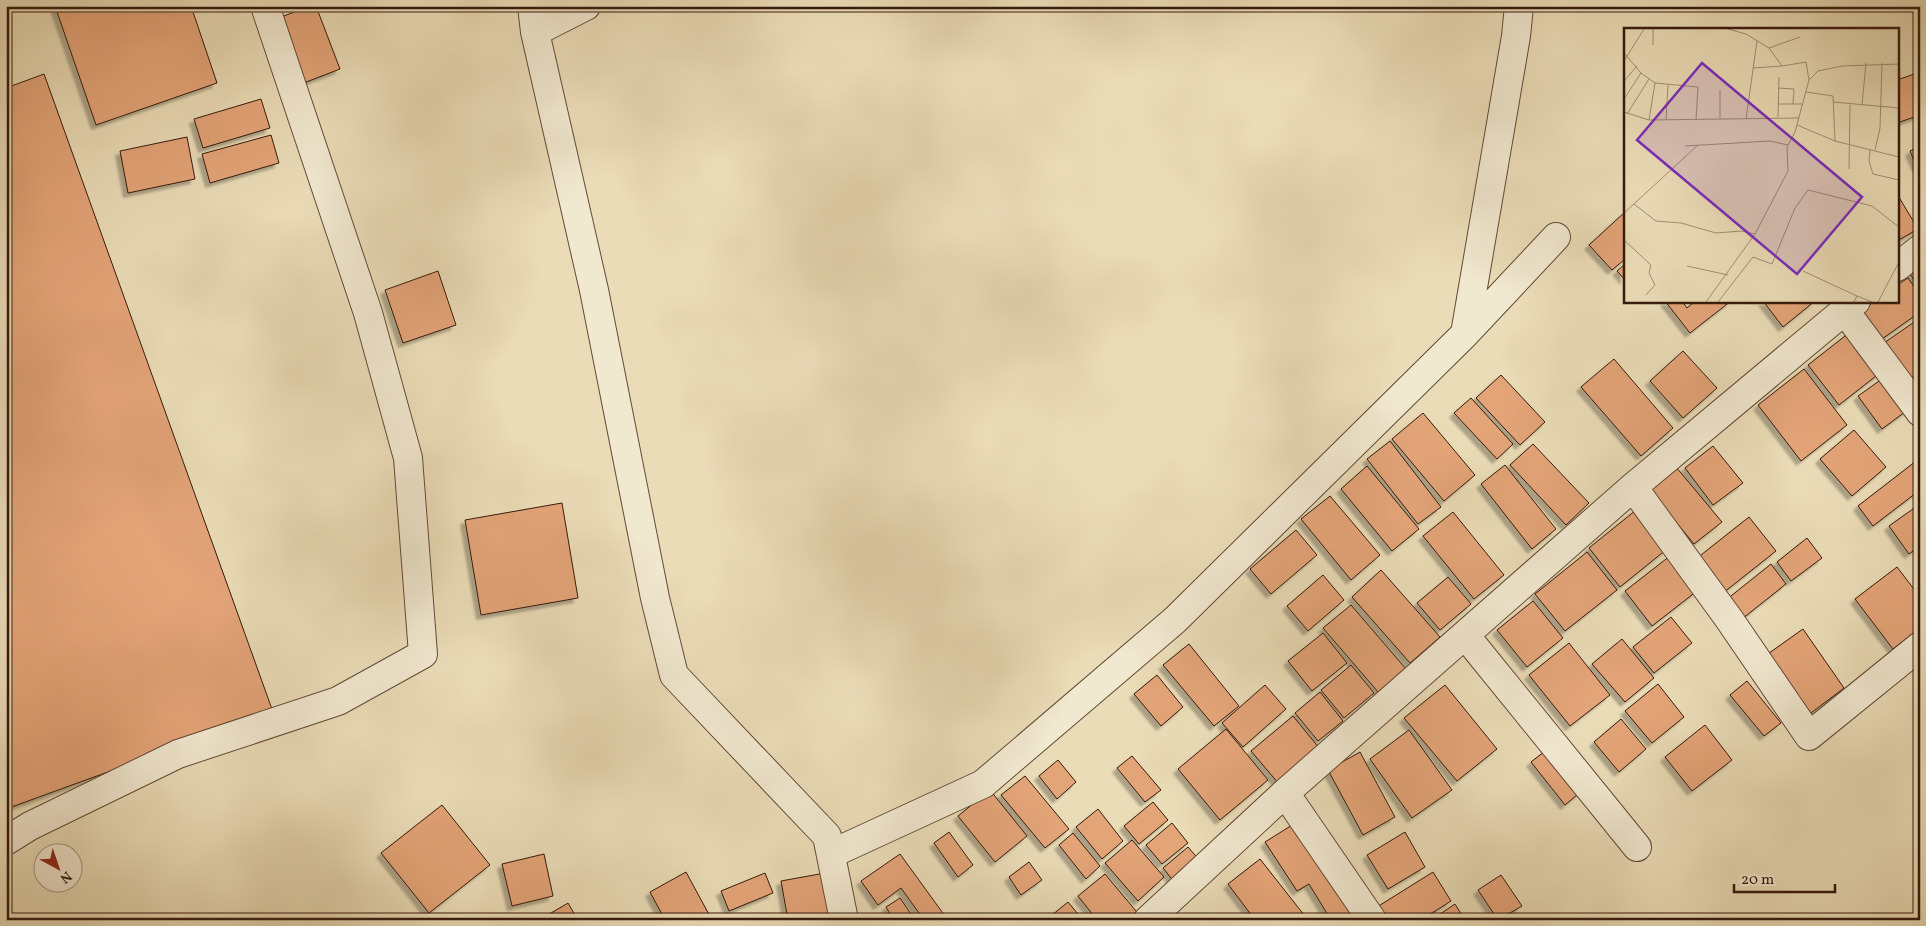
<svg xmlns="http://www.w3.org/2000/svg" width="1926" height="926" font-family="Vollkorn,serif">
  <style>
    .building { fill: #e3a478; stroke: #361a0c; filter: url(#shadow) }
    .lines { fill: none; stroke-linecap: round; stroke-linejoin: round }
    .minor-casing { stroke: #634a37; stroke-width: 30 }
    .minor { stroke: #f1e8d0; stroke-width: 28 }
    .inset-road { fill: none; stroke: #a28e73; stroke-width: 1 }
    .view { fill: #7b2cbf; fill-opacity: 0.15; stroke: #7b2cbf; stroke-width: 2.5 }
    .inset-edge { fill: none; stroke: #361a0c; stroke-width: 2.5 }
  </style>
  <defs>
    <filter id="shadow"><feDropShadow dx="-4.5" dy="4.5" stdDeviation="1" flood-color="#0004"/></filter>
  </defs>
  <rect width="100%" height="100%" fill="#eadcb7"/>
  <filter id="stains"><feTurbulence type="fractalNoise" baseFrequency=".004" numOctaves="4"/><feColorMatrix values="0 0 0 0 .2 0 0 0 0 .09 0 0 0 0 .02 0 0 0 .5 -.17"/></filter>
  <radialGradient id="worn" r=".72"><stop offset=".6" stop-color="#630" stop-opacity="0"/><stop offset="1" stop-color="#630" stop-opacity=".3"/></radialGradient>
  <path class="building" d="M 55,6 L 191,6 L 217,83 L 96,125 Z
    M 310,6 L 316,6 L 340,69 L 301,84 L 276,19 Z
    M 1920,72 L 1920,115 L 1897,123 L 1897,80 Z
    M 44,74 L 273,712 L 6,809 L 6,88 Z
    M 261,99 L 270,128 L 203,148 L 194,119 Z
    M 271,135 L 279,163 L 210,183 L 202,154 Z
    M 187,137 L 195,179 L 128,193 L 120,151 Z
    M 1920,146 L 1920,165 L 1917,167 L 1910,151 Z
    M 1897,194 L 1918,229 L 1897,241 Z
    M 1625,212 L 1625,259 L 1612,270 L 1589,245 Z
    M 1625,264 L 1625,280 L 1617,271 Z
    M 1920,268 L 1920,288 L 1910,274 Z
    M 438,271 L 456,325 L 403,343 L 385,290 Z
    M 1908,278 L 1920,295 L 1920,312 L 1875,344 L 1854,316 L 1875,301 L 1897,301 L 1897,285 Z
    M 1665,301 L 1682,301 L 1687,308 L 1695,301 L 1731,301 L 1690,333 Z
    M 1763,301 L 1815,301 L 1783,327 Z
    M 1920,318 L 1920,372 L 1907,382 L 1881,345 Z
    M 1854,329 L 1885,369 L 1839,405 L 1808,365 Z
    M 1683,351 L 1717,388 L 1683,418 L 1650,381 Z
    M 1614,359 L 1673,428 L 1641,456 L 1581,387 Z
    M 1804,369 L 1847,425 L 1801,461 L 1758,405 Z
    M 1889,374 L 1913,406 L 1882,429 L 1858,396 Z
    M 1501,375 L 1545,422 L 1520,445 L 1476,398 Z
    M 1471,398 L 1513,444 L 1497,459 L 1454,413 Z
    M 1423,413 L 1475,475 L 1444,501 L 1392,439 Z
    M 1854,430 L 1886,467 L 1852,496 L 1820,459 Z
    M 1390,441 L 1441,507 L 1418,524 L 1367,459 Z
    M 1533,444 L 1589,503 L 1566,525 L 1510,465 Z
    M 1713,446 L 1743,483 L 1713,505 L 1685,468 Z
    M 1920,458 L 1920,490 L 1873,526 L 1858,506 Z
    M 1505,465 L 1556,529 L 1532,549 L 1481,484 Z
    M 1367,466 L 1419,529 L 1392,551 L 1341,489 Z
    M 1676,467 L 1722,522 L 1694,544 L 1649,489 Z
    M 1330,496 L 1380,555 L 1351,580 L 1301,519 Z
    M 562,503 L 578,598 L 481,615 L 465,520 Z
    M 1920,504 L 1920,546 L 1909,554 L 1889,526 Z
    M 1636,510 L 1667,549 L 1620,587 L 1589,548 Z
    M 1453,512 L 1504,575 L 1474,599 L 1423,536 Z
    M 1749,517 L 1776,551 L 1723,593 L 1696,559 Z
    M 1296,530 L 1317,555 L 1271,594 L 1250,569 Z
    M 1807,538 L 1822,558 L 1791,581 L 1777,562 Z
    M 1587,552 L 1617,590 L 1565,631 L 1535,594 Z
    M 1670,556 L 1697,591 L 1652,626 L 1625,591 Z
    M 1771,564 L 1786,584 L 1742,619 L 1726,600 Z
    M 1897,567 L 1920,597 L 1920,628 L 1893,649 L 1855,599 Z
    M 1381,570 L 1440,637 L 1410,663 L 1352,597 Z
    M 1323,575 L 1344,600 L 1308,631 L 1287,606 Z
    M 1448,577 L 1471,604 L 1440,630 L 1417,603 Z
    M 1533,601 L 1563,638 L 1527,667 L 1497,630 Z
    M 1351,605 L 1406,669 L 1378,692 L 1323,628 Z
    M 1671,617 L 1692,643 L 1654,673 L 1633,647 Z
    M 1803,629 L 1844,688 L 1807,716 L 1765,656 Z
    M 1323,633 L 1347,663 L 1312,691 L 1288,661 Z
    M 1622,639 L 1654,678 L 1625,702 L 1592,664 Z
    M 1569,643 L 1610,695 L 1570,726 L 1529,675 Z
    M 1189,644 L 1239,706 L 1214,726 L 1163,665 Z
    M 1351,665 L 1374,693 L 1344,718 L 1321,690 Z
    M 1157,675 L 1183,707 L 1161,726 L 1134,694 Z
    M 1747,681 L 1781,723 L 1764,736 L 1730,695 Z
    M 1658,684 L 1684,717 L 1652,743 L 1625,711 Z
    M 1265,685 L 1286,709 L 1243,747 L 1222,723 Z
    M 1445,685 L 1497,749 L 1457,781 L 1404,718 Z
    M 1320,692 L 1343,721 L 1318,741 L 1295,713 Z
    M 1293,716 L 1320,749 L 1279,784 L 1251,751 Z
    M 1621,719 L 1646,749 L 1619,772 L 1594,742 Z
    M 1705,725 L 1732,760 L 1692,791 L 1665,757 Z
    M 1226,729 L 1268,780 L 1220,820 L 1178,769 Z
    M 1409,730 L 1452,790 L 1412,818 L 1370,759 Z
    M 1549,748 L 1583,790 L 1565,805 L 1531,762 Z
    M 1360,752 L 1395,817 L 1363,835 L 1328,770 Z
    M 1132,756 L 1161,790 L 1145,802 L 1117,768 Z
    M 1058,760 L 1076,782 L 1057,799 L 1039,776 Z
    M 1025,776 L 1069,829 L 1045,848 L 1001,795 Z
    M 990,790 L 1027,836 L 995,862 L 958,816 Z
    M 1153,802 L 1168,820 L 1139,844 L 1124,826 Z
    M 442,805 L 490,865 L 429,913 L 381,853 Z
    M 1098,809 L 1123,841 L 1102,859 L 1076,827 Z
    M 1297,822 L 1359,920 L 1331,920 L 1309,884 L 1297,891 L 1265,842 Z
    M 1172,823 L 1188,843 L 1162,864 L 1146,845 Z
    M 949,832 L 973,865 L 958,877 L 934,843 Z
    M 1405,832 L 1425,867 L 1388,889 L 1367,855 Z
    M 1073,833 L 1100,866 L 1086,879 L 1059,845 Z
    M 1132,840 L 1164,877 L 1138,901 L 1105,863 Z
    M 1188,847 L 1201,862 L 1175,883 L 1163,868 Z
    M 544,854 L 553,896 L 512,906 L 502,864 Z
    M 900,854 L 945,916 L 940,920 L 924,920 L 901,888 L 878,905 L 861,881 Z
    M 1260,859 L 1308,920 L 1255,920 L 1228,884 Z
    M 1029,862 L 1042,880 L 1021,895 L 1009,877 Z
    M 686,872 L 712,920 L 665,920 L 650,892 Z
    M 1433,872 L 1451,901 L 1421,920 L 1385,920 L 1377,907 Z
    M 765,873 L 773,893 L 729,911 L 721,891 Z
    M 825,873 L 834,918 L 823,920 L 788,920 L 781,881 Z
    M 1105,874 L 1141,917 L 1137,920 L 1097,920 L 1078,896 Z
    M 1501,875 L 1522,906 L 1498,920 L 1478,890 Z
    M 900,898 L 915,920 L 894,920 L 886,907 Z
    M 1068,902 L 1083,920 L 1046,920 Z
    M 568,903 L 578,920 L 549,920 L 546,916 Z
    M 1455,904 L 1465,920 L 1431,920 Z"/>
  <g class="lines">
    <defs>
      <path id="minor" d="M 532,6 L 535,32 L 594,290 L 655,598 L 674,675 L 827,836 L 844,920
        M 535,32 L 586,6
        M 1897,267 L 1920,249
        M 1845,311 L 1920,412
        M 1465,334 L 1516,36 L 1519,6
        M 1633,487 L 1729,619 L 1809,736 L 1920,646
        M 1465,635 L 1637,847
        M 1285,793 L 1372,920
        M 6,841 L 30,826 L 178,754 L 338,701 L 423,654 L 408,458 L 368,313 L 265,6
        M 831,854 L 983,784 L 1175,620 L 1465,334 L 1556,237
        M 1148,920 L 1285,793 L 1633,487 L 1856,301"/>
    </defs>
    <use href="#minor" class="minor-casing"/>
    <use href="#minor" class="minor"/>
  </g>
  <g transform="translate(1624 28)">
    <rect width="275" height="275" fill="#eadcb7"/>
    <path class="inset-road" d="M 29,1 L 29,17M 104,1 L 122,6 L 145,20 L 158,38 L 182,34 L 185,52M 145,20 L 176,9M 0,25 L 17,45 L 31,55 L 74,59 L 72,92M 0,33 L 20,1M 129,40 L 158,38M 0,53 L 13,38M 154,60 L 170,61 L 169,76M 182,64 L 209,68 L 211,113M 0,71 L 17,45M 209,74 L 275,80M 154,76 L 178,76M 238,77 L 242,35M 0,84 L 25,92 L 175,90M 3,86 L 25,51M 154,89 L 155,49M 96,91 L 96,62M 122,91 L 133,13M 25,92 L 31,55M 42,92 L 44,57M 173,97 L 211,113 L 275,129M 61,118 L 146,113 L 164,117M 246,121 L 245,133 L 249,146 L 275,152M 251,122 L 256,100 L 258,35M 225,141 L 226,77M 10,176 L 32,193 L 57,195 L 92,205 L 117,203 L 131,206M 0,185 L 74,117M 0,212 L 27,237 L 25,245 L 31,257 L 22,267M 63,238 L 104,247M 179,243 L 233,268M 82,274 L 131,206 L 164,143 L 163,119 L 171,104 L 185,52 L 194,43 L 218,38 L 275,36M 94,274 L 129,229 L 148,236 L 171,180 L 184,162 L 248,178 L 275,199M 230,274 L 233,268 L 248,274M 254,274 L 275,234"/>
    <path class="view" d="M 78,35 L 238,169 L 173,246 L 13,112 Z"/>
    <rect width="275" height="275" class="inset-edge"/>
  </g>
  <rect width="1926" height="926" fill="none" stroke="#eadcb7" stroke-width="25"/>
  <rect x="8" y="8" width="1911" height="911" fill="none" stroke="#361a0c" stroke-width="2.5"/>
  <rect x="12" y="12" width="1901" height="901" fill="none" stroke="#361a0c"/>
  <g transform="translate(58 868) rotate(140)"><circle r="24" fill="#f1e8d0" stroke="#a69682"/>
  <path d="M0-4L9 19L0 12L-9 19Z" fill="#8f2418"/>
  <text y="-8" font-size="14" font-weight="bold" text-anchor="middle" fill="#361a0c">N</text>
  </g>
  <path d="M1734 884v8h101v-8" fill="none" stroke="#361a0c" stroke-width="2.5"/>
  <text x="1741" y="884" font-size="15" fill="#361a0c" stroke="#f1e8d0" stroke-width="4" paint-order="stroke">20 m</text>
  <rect width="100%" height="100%" filter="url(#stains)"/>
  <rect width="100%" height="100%" fill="url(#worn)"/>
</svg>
